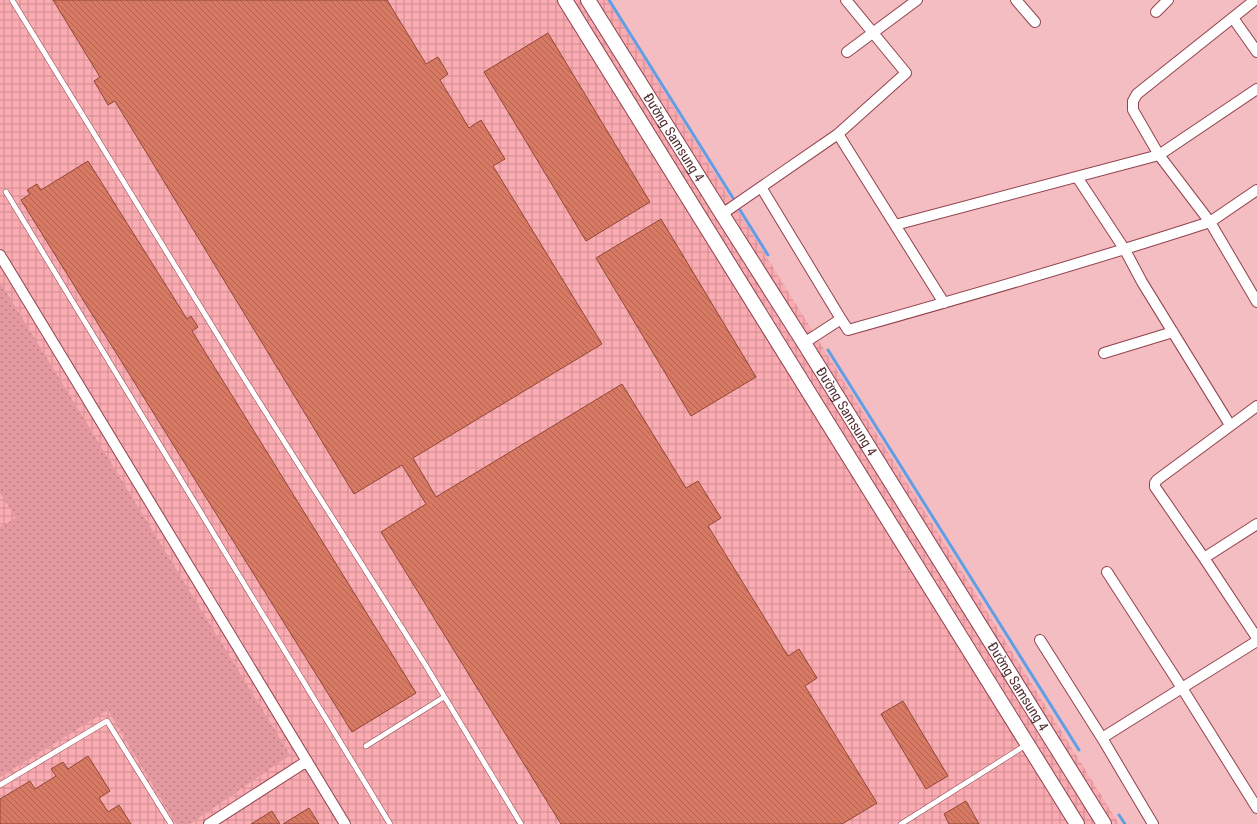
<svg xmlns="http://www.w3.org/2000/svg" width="1257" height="824" font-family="'Roboto Condensed',sans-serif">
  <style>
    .industrial { fill: url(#industrial-grid) }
    .park { fill: url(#park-dots) }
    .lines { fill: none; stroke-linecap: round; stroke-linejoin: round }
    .stream { stroke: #619ee5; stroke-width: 3 }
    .building { fill: url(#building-back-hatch); stroke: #924636 }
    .service-casing { stroke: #92434e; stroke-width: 6 }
    .minor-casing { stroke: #92434e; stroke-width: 12 }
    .secondary-casing { stroke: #92434e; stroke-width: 16 }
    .service { stroke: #fff; stroke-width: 5 }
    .minor { stroke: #fff; stroke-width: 10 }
    .secondary { stroke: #fff; stroke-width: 14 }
    .labels { text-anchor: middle; stroke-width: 3.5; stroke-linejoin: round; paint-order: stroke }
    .street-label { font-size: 14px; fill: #522e32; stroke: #f5cfd2 }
  </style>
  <defs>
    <pattern id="industrial-grid" width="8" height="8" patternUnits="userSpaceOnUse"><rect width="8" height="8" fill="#fbacb3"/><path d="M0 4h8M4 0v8" fill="none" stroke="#ce8c92"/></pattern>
    <pattern id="park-dots" width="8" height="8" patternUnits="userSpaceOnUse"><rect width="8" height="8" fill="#e4989f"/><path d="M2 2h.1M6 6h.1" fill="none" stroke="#bb7c82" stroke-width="1.8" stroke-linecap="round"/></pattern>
    <pattern id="building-back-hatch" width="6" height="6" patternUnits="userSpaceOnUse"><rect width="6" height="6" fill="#d87964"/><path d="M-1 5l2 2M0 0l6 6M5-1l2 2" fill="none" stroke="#b26453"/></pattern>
  </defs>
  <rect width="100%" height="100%" fill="#f4bdc1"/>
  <path class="industrial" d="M 0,0 L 607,0 L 1119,824 L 0,824 Z"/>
  <path class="park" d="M 0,282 L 290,755 L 190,824 L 176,824 L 108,710 L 0,777 L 0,527 L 16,518 L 0,493 Z"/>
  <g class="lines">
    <path class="stream" d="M 609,0 L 733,198
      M 740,210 L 768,255
      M 828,350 L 1079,750
      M 1119,815 L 1125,824"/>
  </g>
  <path class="building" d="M 53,0 L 387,0 L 426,64 L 438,57 L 448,74 L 440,80 L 469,128 L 481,120 L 505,159 L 493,166 L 602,344 L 413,458 L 436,497 L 622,384 L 686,488 L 698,481 L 721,518 L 708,526 L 788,656 L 799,649 L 817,678 L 805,686 L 877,803 L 842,824 L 561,824 L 381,532 L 426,504 L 402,465 L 354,494 L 115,101 L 108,105 L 94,81 L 100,77 Z
    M 548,33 L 650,202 L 586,241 L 484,72 Z
    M 88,161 L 187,319 L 191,316 L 198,327 L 192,331 L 416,693 L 352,732 L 21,200 L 30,194 L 27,190 L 37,184 L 41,190 Z
    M 661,219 L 756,377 L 691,416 L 596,258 Z
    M 903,701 L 948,776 L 926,789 L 881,714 Z
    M 88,756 L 110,791 L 99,798 L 108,812 L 119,805 L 131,824 L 0,824 L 0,799 L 30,781 L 35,789 L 56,776 L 51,769 L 63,762 L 68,769 Z
    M 966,801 L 979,824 L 949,824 L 944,814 Z
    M 309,808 L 319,824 L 283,824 Z
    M 272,811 L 280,824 L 251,824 Z"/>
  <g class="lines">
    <defs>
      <path id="service" d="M 12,0 L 244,378 L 426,666 L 521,824
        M 6,192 L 390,824
        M 366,746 L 444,697
        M 0,785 L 107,721 L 171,824
        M 901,824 L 1026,745"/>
      <path id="minor" d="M 1016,0 L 1035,22
        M 1255,0 L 1137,94 L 1133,101 L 1133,110 L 1159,155 L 1210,222 L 1257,190
        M 1156,12 L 1168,0
        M 1233,18 L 1257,52
        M 847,52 L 917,0
        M 838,134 L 906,73 L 846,0
        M 1077,177 L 1125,250 L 1142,282 L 1230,425
        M 761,187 L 841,319
        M 722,214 L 838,134 L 944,303
        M 895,225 L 1159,155 L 1257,89
        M 0,255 L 345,824
        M 804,343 L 841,319 L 848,330 C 969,296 1090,261 1210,222 L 1257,302
        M 1104,353 L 1173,332
        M 1257,406 L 1157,480 L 1155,483 L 1155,487 L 1204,558 L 1257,638
        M 1204,558 L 1257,524
        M 1107,572 L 1182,688 L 1257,808
        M 1040,640 L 1102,738 L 1153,824
        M 1102,738 L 1257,641
        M 209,824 L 307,761"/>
      <g id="secondary">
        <path d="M 565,0 L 1077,824"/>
        <path id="s1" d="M 588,0 L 722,214 L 804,343 L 1104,824"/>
      </g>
    </defs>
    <use href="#service" class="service-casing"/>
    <use href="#minor" class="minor-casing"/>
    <use href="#secondary" class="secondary-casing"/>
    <use href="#service" class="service"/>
    <use href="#minor" class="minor"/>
    <use href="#secondary" class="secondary"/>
  </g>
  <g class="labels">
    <g class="street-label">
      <text dy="5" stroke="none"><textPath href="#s1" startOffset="162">Đường Samsung 4</textPath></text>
      <text dy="5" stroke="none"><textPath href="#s1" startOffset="486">Đường Samsung 4</textPath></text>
      <text dy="5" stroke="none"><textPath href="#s1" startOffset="810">Đường Samsung 4</textPath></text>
    </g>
  </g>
</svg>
